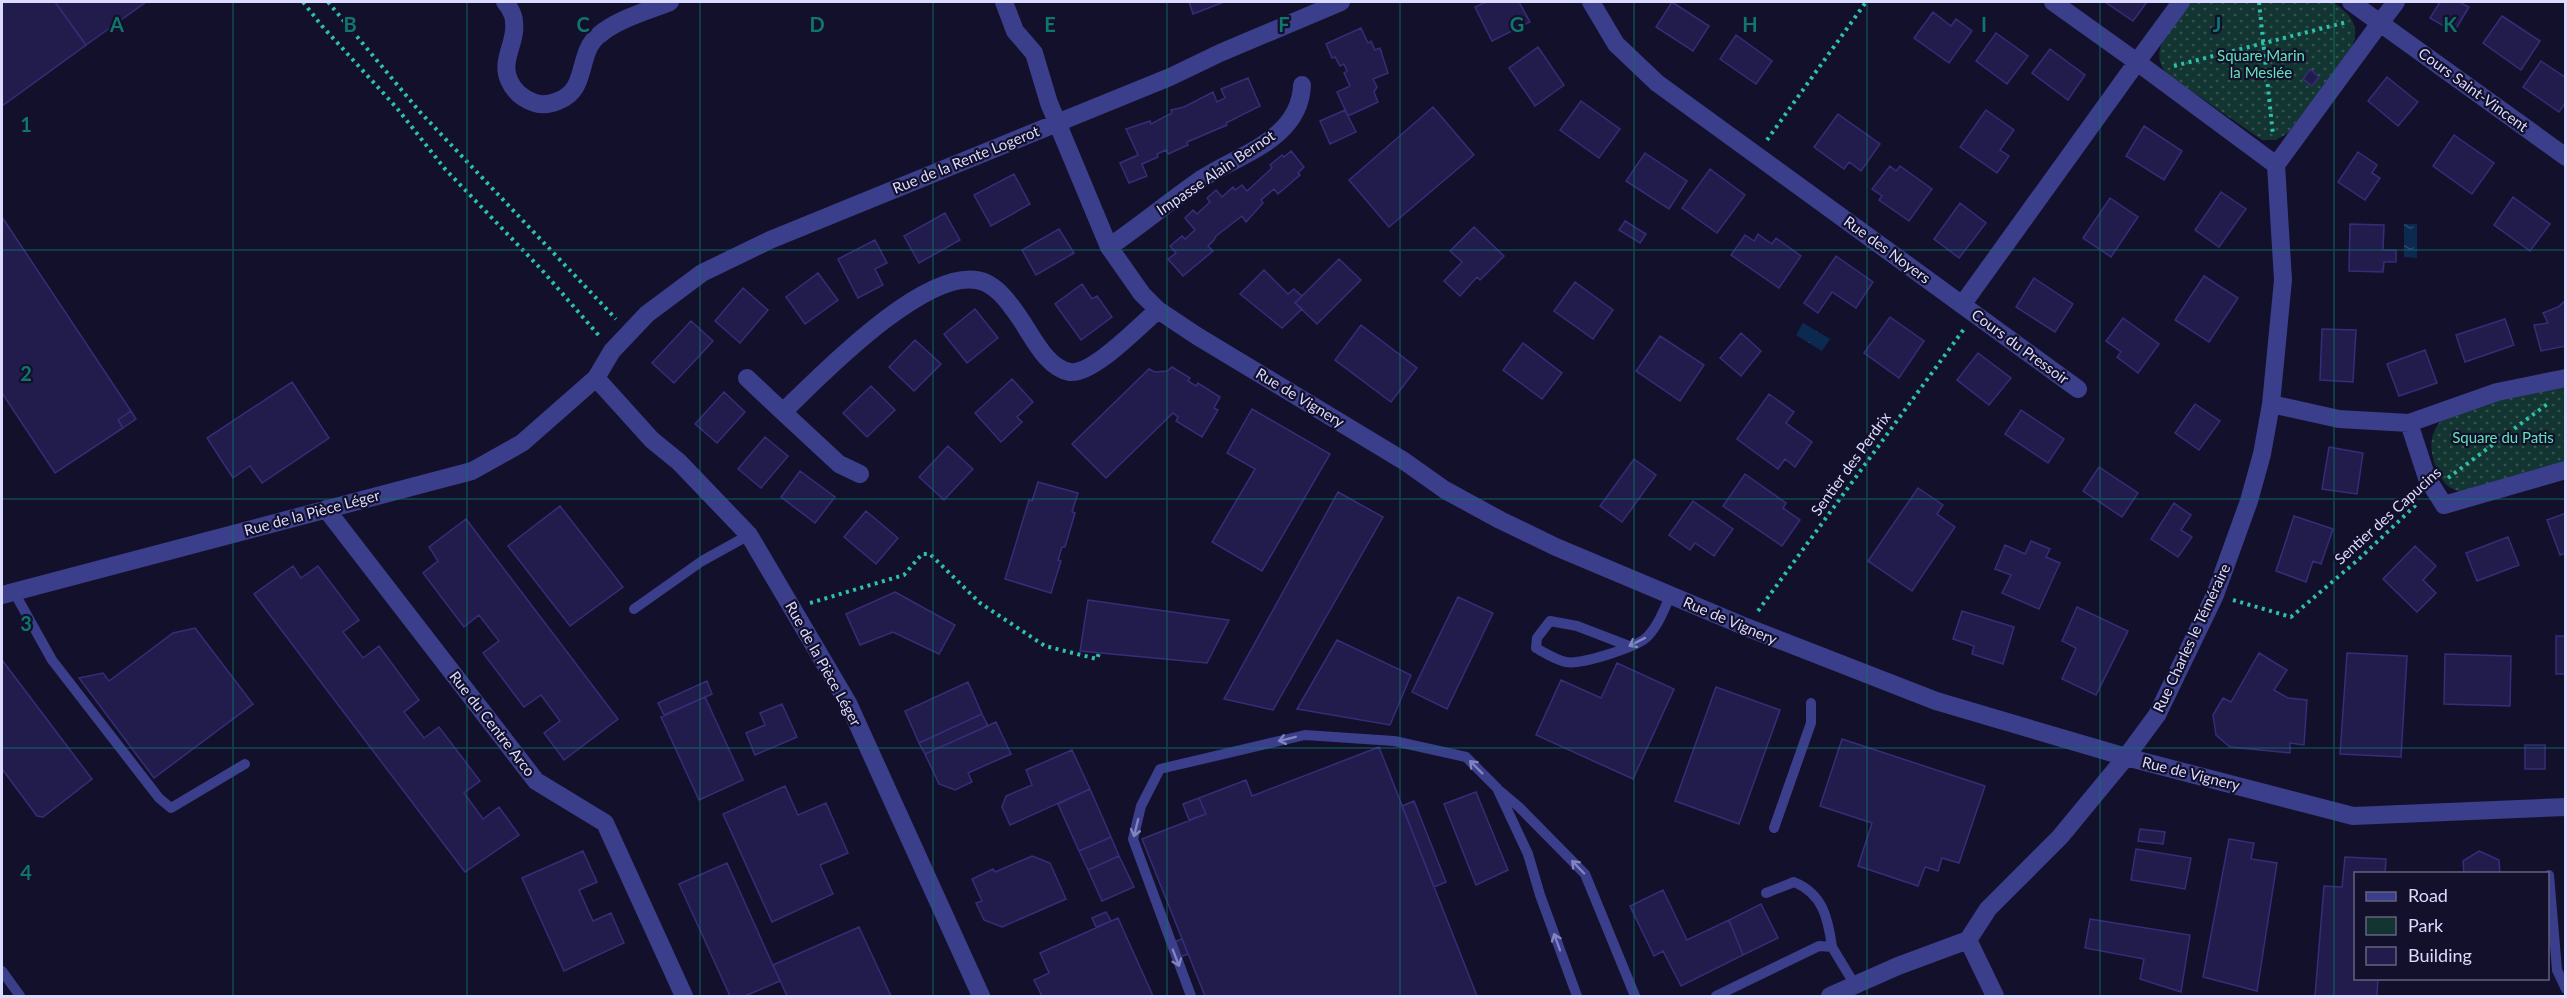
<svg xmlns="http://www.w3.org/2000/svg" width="2567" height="998" font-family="Lato,sans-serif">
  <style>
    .green { fill: url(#green-dots) }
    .water { fill: url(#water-ripples) }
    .building { fill: #221c4d; stroke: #362d79; stroke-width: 1.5 }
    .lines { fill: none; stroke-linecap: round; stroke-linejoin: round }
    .path { stroke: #2ec0aa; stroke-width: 4; stroke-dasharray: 3 4.5; stroke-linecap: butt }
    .lane { stroke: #3a3e8b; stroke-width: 10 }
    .street { stroke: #3a3e8b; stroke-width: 18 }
    .oneway { stroke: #8284bf }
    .grid { fill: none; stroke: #0f766e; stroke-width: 1.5; stroke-opacity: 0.55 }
    .labels { text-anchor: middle; stroke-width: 4.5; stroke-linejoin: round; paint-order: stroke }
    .park-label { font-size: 15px; fill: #62e3b8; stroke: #13102b }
    .street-label { font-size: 15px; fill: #dbdaff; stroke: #13102b }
    .grid-label { font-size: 20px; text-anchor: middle; font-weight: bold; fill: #0f766e; stroke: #13102b; stroke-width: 4.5; stroke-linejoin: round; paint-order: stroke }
  </style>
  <defs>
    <pattern id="green-dots" width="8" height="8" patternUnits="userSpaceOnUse" patternTransform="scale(1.5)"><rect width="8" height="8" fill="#133531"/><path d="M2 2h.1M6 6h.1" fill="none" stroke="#355250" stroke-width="1.8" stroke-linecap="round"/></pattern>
    <pattern id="water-ripples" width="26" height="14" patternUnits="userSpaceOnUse" patternTransform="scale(1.5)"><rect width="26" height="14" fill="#0c2a4f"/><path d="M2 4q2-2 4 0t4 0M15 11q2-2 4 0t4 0" fill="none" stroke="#2f4869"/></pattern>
  </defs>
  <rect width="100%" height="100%" fill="#13102b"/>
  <path class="green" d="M 2191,2 L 2333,2 C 2350,14 2361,25 2352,47 L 2288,133 L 2276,140 L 2262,140 L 2167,74 C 2145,49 2176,22 2191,2 Z
    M 2565,385 L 2565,465 L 2464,492 C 2448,490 2442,482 2436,467 C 2429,450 2429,433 2442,420 C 2458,402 2539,390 2565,385 Z"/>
  <path class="water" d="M 2404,224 L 2417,224 L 2417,258 L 2404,257 Z
    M 1803,323 L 1830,339 L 1822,351 L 1796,335 Z"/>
  <path class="building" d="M 2,2 L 55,2 L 86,45 L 2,106 Z
    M 55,2 L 146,2 L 86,45 Z
    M 1189,2 L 1224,2 L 1193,14 Z
    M 1486,2 L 1519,2 L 1530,22 L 1492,41 L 1475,7 Z
    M 1672,2 L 1709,26 L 1693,51 L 1656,27 Z
    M 2105,2 L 2147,2 L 2133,21 Z
    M 2440,2 L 2459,2 L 2469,7 L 2454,32 L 2430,18 Z
    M 1933,12 L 1951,26 L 1956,19 L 1972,31 L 1949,63 L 1914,38 Z
    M 2502,16 L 2540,41 L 2521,70 L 2483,43 Z
    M 1361,28 L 1368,43 L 1371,41 L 1375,50 L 1380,48 L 1388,73 L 1373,79 L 1377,87 L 1374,92 L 1378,102 L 1348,116 L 1337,92 L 1350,86 L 1344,73 L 1347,71 L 1344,64 L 1340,66 L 1335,57 L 1332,58 L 1326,44 Z
    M 1996,33 L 2028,56 L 2007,84 L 1976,61 Z
    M 1736,35 L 1772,61 L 1756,84 L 1720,59 Z
    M 1538,47 L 1564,85 L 1535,106 L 1509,68 Z
    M 2050,49 L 2085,75 L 2068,100 L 2032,73 Z
    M 2541,61 L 2566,78 L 2566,102 L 2559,112 L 2523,87 Z
    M 2310,69 L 2319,77 L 2312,86 L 2303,79 Z
    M 2387,77 L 2418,102 L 2398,126 L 2368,101 Z
    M 1248,78 L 1260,106 L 1226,123 L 1227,125 L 1187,142 L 1188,145 L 1168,154 L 1166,150 L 1157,154 L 1158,157 L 1142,164 L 1147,176 L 1129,183 L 1120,163 L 1138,155 L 1126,129 L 1150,121 L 1151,124 L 1172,113 L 1171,110 L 1184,107 L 1213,92 L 1217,102 L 1225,98 L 1221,89 Z
    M 1581,101 L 1620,129 L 1599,158 L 1560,130 Z
    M 1433,107 L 1474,155 L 1389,227 L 1349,180 Z
    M 1345,110 L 1356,132 L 1330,144 L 1320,121 Z
    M 1986,110 L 2014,130 L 2000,150 L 2009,156 L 1997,173 L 1960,147 Z
    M 1838,114 L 1880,144 L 1861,171 L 1849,162 L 1844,169 L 1814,147 Z
    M 2144,126 L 2182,151 L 2164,180 L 2126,156 Z
    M 2454,135 L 2494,163 L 2472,194 L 2433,166 Z
    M 1291,151 L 1304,167 L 1298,173 L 1300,175 L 1278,194 L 1274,189 L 1261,200 L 1263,203 L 1246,222 L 1242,216 L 1216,236 L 1214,240 L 1208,246 L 1213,251 L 1183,276 L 1168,259 L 1176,253 L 1170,246 L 1182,236 L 1185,239 L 1195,230 L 1185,218 L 1193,210 L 1197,214 L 1210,202 L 1207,198 L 1216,190 L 1222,197 L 1233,187 L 1235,190 L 1242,185 L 1247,191 L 1272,168 L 1270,165 L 1282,155 L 1284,157 Z
    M 2358,152 L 2377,165 L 2372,173 L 2380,178 L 2365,200 L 2338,182 Z
    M 1645,153 L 1687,181 L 1669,209 L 1626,181 Z
    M 1890,166 L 1896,171 L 1900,166 L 1932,189 L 1909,221 L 1879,200 L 1882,196 L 1872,189 Z
    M 1710,169 L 1745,195 L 1717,233 L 1682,208 Z
    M 1014,174 L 1030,204 L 991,226 L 974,195 Z
    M 2221,192 L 2246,209 L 2219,247 L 2195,230 Z
    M 2513,197 L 2550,224 L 2530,251 L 2494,225 Z
    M 2110,198 L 2138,217 L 2111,257 L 2083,238 Z
    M 1960,203 L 1986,223 L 1959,258 L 1934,239 Z
    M 945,213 L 960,240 L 919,263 L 904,236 Z
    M 2,217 L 131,411 L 118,420 L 123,428 L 55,473 L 2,393 Z
    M 1625,221 L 1646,234 L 1640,243 L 1619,230 Z
    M 2350,224 L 2384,225 L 2383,250 L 2396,250 L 2396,262 L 2384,262 L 2383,272 L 2349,271 Z
    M 1474,227 L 1504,256 L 1480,280 L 1477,277 L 1460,296 L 1444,281 L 1462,262 L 1450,251 Z
    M 1059,229 L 1074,253 L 1036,275 L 1022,250 Z
    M 1758,234 L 1772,244 L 1776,238 L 1801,256 L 1779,288 L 1731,255 L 1745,235 L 1754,241 Z
    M 875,240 L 887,263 L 875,269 L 883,285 L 858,298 L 838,259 Z
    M 1836,256 L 1873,282 L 1856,308 L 1832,292 L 1818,313 L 1804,303 Z
    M 1339,259 L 1361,280 L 1317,324 L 1295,303 Z
    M 1264,270 L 1288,294 L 1294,289 L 1302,296 L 1295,303 L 1302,309 L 1282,328 L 1240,294 Z
    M 818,273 L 838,300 L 805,324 L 786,297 Z
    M 2204,276 L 2238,298 L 2209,342 L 2175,320 Z
    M 2034,278 L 2073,304 L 2055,332 L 2016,307 Z
    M 1575,282 L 1613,310 L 1593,339 L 1554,311 Z
    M 1082,284 L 1092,299 L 1097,296 L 1112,317 L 1081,340 L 1055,304 Z
    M 743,288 L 768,310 L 740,343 L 715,321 Z
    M 2566,300 L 2566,346 L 2541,351 L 2534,325 L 2548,323 L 2543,313 L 2558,307 Z
    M 975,309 L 998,338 L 967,363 L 944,334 Z
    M 1890,317 L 1924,341 L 1899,378 L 1864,353 Z
    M 2123,318 L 2159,344 L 2138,373 L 2117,357 L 2121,352 L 2106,341 Z
    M 2505,319 L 2514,345 L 2465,362 L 2456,335 Z
    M 691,321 L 713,341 L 674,383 L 652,363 Z
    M 1361,325 L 1417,368 L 1391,402 L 1335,360 Z
    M 2322,329 L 2356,330 L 2353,382 L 2320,380 Z
    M 1741,333 L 1761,351 L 1741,376 L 1720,358 Z
    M 1660,336 L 1704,365 L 1680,401 L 1636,371 Z
    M 915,340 L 941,364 L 914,391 L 889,367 Z
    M 1523,343 L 1562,373 L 1542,399 L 1503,370 Z
    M 2425,350 L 2437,383 L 2399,396 L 2387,364 Z
    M 1978,353 L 2011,378 L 1989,405 L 1957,380 Z
    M 1172,367 L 1190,378 L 1188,381 L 1196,386 L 1198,383 L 1220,397 L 1214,408 L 1218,410 L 1202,437 L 1176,421 L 1178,417 L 1173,413 L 1106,478 L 1072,444 L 1149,369 L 1155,372 L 1167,371 Z
    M 1012,379 L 1033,402 L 1017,417 L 1022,422 L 1001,442 L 975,413 Z
    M 292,382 L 329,438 L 262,483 L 250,466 L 233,478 L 207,438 Z
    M 871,386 L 895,410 L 867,437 L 843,413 Z
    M 724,392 L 745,412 L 717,443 L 695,424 Z
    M 1769,394 L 1794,412 L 1786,423 L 1812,442 L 1795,467 L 1785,459 L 1778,469 L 1737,439 Z
    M 2195,404 L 2220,421 L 2199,450 L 2175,433 Z
    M 1252,409 L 1330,454 L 1262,571 L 1212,542 L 1255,469 L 1227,453 Z
    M 2021,410 L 2064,439 L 2048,463 L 2005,434 Z
    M 131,411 L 136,419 L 123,428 L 118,420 Z
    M 765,437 L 788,456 L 761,488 L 738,469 Z
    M 948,446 L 973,469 L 944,500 L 919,477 Z
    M 2329,447 L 2363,453 L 2357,494 L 2322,489 Z
    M 1634,459 L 1656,475 L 1622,522 L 1600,506 Z
    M 2099,467 L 2138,493 L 2122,517 L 2083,491 Z
    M 800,471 L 835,497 L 815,523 L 781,497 Z
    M 1745,474 L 1786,503 L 1783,508 L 1800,520 L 1782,546 L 1723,506 Z
    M 1038,482 L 1078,493 L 1072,512 L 1075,513 L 1065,547 L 1062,547 L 1058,560 L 1061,561 L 1051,593 L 1005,579 L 1029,500 L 1032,501 Z
    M 1918,488 L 1943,505 L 1937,514 L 1955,527 L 1912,591 L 1868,561 Z
    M 1338,492 L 1383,517 L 1273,710 L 1224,699 Z
    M 1693,501 L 1733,529 L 1714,556 L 1695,543 L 1690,550 L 1669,535 Z
    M 2174,503 L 2191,515 L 2181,530 L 2192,537 L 2178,557 L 2151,539 Z
    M 560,506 L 623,587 L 570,626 L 508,546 Z
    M 866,511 L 898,538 L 876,564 L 844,537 Z
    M 2566,513 L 2566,553 L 2560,555 L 2547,520 Z
    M 2294,516 L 2333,529 L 2321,564 L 2313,561 L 2306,582 L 2276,571 Z
    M 466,519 L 618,719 L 564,760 L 544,733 L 560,721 L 541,695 L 524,707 L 483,653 L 499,641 L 479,615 L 464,627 L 423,573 L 438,561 L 429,547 Z
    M 2508,537 L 2519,565 L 2477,581 L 2466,553 Z
    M 2031,541 L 2050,549 L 2046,557 L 2060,563 L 2039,609 L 2002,593 L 2011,575 L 1995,569 L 2005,545 L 2025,554 Z
    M 2415,546 L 2436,566 L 2423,580 L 2436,593 L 2417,612 L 2383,579 Z
    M 293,566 L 301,578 L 318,566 L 359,620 L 343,632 L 363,658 L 379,646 L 419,700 L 404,712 L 424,738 L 439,727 L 480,781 L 464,793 L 483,819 L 499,807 L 519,835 L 465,872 L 254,594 Z
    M 895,592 L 955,625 L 939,654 L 893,632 L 860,645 L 846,614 Z
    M 1458,597 L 1493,613 L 1447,709 L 1412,692 Z
    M 1088,600 L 1221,619 L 1229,620 L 1207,663 L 1080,651 Z
    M 2077,607 L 2128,631 L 2096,695 L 2062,679 L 2076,648 L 2062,641 Z
    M 1962,611 L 2014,627 L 2003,664 L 1972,654 L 1974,646 L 1953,639 Z
    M 195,628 L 253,704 L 154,778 L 79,678 L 103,673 L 109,681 L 173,633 Z
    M 2556,636 L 2566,636 L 2566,674 L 2556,674 Z
    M 1337,640 L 1411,675 L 1390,725 L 1297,709 Z
    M 2259,653 L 2287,670 L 2274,690 L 2288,698 L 2307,700 L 2304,745 L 2290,743 L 2290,753 L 2230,747 L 2216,735 L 2213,715 L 2223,698 L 2231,702 Z
    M 2347,653 L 2407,656 L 2401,757 L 2340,754 Z
    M 2445,654 L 2511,656 L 2510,706 L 2444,704 Z
    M 2,660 L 92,779 L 43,817 L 37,816 L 2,769 Z
    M 1617,663 L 1674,689 L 1633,779 L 1536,735 L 1561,680 L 1601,698 Z
    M 707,681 L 712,694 L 664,715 L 658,703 Z
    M 968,682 L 982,714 L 919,743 L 905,711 Z
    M 1716,687 L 1780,710 L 1739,824 L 1675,801 Z
    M 705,697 L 743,780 L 699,800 L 661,717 Z
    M 782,704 L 797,737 L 755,755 L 746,733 L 765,725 L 760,713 Z
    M 982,714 L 988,726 L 925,754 L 919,743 Z
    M 996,722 L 1011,754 L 968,773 L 972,782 L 955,790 L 939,784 L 925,754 Z
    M 1842,739 L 1985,786 L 1959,863 L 1942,858 L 1938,871 L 1925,867 L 1918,886 L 1858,866 L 1872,823 L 1820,806 Z
    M 2525,745 L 2545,745 L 2545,769 L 2525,769 Z
    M 1379,747 L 1477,996 L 1205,996 L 1142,839 L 1206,814 L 1199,798 L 1246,780 L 1252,796 Z
    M 1072,750 L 1090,789 L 1010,825 L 1002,807 L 1006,796 L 1032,785 L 1026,770 Z
    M 785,786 L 798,815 L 826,803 L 848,853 L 820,865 L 833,894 L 772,922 L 723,814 Z
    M 1090,789 L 1111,837 L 1079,851 L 1058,804 Z
    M 1476,792 L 1508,870 L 1476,885 L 1444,804 Z
    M 1199,798 L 1206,814 L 1189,820 L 1183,804 Z
    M 1414,801 L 1446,882 L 1434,887 L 1402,806 Z
    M 2140,829 L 2165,832 L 2163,844 L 2138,841 Z
    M 1111,837 L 1119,856 L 1088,870 L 1079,851 Z
    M 2229,839 L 2254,843 L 2251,859 L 2277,863 L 2257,991 L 2203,977 Z
    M 2136,849 L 2191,858 L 2185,889 L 2131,880 Z
    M 583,851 L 597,882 L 579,890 L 593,921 L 611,913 L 624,943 L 564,971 L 522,878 Z
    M 2479,851 L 2499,860 L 2500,874 L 2464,874 L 2463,861 Z
    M 1032,856 L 1050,863 L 1066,899 L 1002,927 L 984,920 L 976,903 L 982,901 L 972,879 L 993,869 L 995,872 Z
    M 1119,856 L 1134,887 L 1102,901 L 1088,870 Z
    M 2345,857 L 2386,859 L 2385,874 L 2356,874 L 2356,978 L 2378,978 L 2377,996 L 2379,996 L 2315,996 L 2324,886 L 2342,887 Z
    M 727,863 L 780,981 L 745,996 L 730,996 L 679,884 Z
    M 1663,890 L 1687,940 L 1729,920 L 1743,955 L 1681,986 L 1663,951 L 1654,956 L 1630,906 Z
    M 1761,904 L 1778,938 L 1743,955 L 1729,920 Z
    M 1106,912 L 1111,921 L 1096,927 L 1092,918 Z
    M 1118,918 L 1153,996 L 1042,996 L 1034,980 L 1049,973 L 1040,953 Z
    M 2090,919 L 2190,935 L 2181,992 L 2140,979 L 2144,959 L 2085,948 Z
    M 859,927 L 891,996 L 787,996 L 773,965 Z
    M 1182,939 L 1188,954 L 1180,957 L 1174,942 Z"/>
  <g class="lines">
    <path class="path" d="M 303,2 L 322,26 L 396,107 L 445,169 L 541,269 L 601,338
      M 328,2 L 420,112 L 616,319
      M 2259,2 L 2273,135
      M 2174,66 L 2347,22
      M 1767,140 L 1866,2
      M 2448,478 L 2550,402
      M 2233,600 L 2291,617 L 2359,559 L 2419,502
      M 810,603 L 904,575 L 922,554 L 930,554 L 980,603 L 1045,646 L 1097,659 L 1099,653
      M 1758,611 L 1964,329"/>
    <path class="lane" d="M 14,592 L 52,660 L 159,798 L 171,808 L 245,764
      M 634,609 L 702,561 L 749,535
      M 1629,646 L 1577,626 L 1550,621 L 1537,638 L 1536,648 C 1545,653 1556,660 1566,662 C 1581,665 1637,647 1647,637 C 1658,626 1664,610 1670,596
      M 1500,791 L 1519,807 L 1585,874 L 1635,996
      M 1774,828 L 1811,723 L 1811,703
      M 2549,875 L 2557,970 L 2566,989
      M 1766,893 L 1794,882 C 1823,894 1828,918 1832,947
      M 2,971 L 20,996
      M 1191,996 L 1133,839 L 1141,806 L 1160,769 L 1305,735 L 1394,741 L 1466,757 L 1497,788 L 1528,854 L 1540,895 L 1577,996
      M 1716,996 L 1819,946 L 1832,947 L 1855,985"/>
    <path class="street" d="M 505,2 C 509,7 514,15 514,22 C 517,42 500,60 509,80 C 514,92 523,99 535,103 C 542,105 551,104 558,101 C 589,90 576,53 599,35 C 618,19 647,11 670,2
      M 1004,2 L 1015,31 L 1034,53 L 1049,103 L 1109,247 L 1142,294 L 1158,310 L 1197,336 L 1404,461 L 1445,490 L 1500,520 L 1556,547 L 1746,627 L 1936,701 L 2126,757 L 2353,816 L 2566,807
      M 1591,2 L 1616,44 L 1657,83 L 2078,389
      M 2181,2 L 2137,62 L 2276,165
      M 2396,2 L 2380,23 L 2566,157
      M 2276,165 L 2380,23 L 2351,2
      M 1109,247 C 1141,225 1171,200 1203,178 C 1240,154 1300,139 1302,85
      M 1962,305 L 2137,62 L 2053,2
      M 596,378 L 652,440 L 679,462 L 749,535 L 848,703 L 981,996
      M 747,378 L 783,412
      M 2566,378 L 2497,392 L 2409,423 L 2427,478 L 2444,505 L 2566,470
      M 2271,404 L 2339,419 L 2409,423
      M 860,474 L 839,464 L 783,412 C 819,377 930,261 984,282 C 999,288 1010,304 1019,317 C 1032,335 1046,368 1070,372 C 1093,375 1140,325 1158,310
      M 326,509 L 536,781 L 605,823 L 684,996
      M 2,595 L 472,471 L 522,443 L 596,378 L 612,351 L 647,314 L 702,273 L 770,240 L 1170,77 L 1220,53 L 1341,2
      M 1968,940 L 1988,909 L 2060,837 L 2126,757 L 2157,715 L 2215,595 L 2249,501 L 2262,454 L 2271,404 L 2283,280 L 2276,165
      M 1968,940 L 1995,996
      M 1830,996 L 1898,966 L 1968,940"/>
  </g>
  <defs><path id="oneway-shaft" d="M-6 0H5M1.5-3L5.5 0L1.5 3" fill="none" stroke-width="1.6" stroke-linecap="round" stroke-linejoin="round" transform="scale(1.5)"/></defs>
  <g class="oneway">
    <use href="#oneway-shaft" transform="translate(1637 642) rotate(153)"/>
    <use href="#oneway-shaft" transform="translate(1287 739) rotate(166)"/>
    <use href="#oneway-shaft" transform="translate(1476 767) rotate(-135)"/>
    <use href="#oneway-shaft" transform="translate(1136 828) rotate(104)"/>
    <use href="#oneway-shaft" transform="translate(1578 867) rotate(-134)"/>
    <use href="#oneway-shaft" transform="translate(1557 942) rotate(-110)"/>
    <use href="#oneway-shaft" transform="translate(1176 958) rotate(69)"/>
  </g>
  <path class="grid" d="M 233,2 L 233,996M 467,2 L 467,996M 700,2 L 700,996M 933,2 L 933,996M 1167,2 L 1167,996M 1400,2 L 1400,996M 1634,2 L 1634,996M 1867,2 L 1867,996M 2100,2 L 2100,996M 2334,2 L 2334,996M 2,250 L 2566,250M 2,499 L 2566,499M 2,748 L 2566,748"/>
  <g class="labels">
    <g class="park-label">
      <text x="2261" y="61">Square Marin<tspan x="2261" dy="17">la Meslée</tspan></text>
      <text x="2503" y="443">Square du Patis</text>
    </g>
    <g class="street-label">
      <text transform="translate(2473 90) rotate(36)" y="5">Cours Saint-Vincent</text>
      <text transform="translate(966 160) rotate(-22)" y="5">Rue de la Rente Logerot</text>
      <text transform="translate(1216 173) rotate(-34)" y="5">Impasse Alain Bernot</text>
      <text transform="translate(1887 250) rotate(36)" y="5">Rue des Noyers</text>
      <text transform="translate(2020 347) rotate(36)" y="5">Cours du Pressoir</text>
      <text transform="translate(1300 398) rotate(31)" y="5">Rue de Vignery</text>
      <text transform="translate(1851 464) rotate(-54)" y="5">Sentier des Perdrix</text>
      <text transform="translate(312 513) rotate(-15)" y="5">Rue de la Pièce Léger</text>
      <text transform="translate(2388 516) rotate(-42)" y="5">Sentier des Capucins</text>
      <text transform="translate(1730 621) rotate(23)" y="5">Rue de Vignery</text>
      <text transform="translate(2192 638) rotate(-65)" y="5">Rue Charles le Téméraire</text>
      <text transform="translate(823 664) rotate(61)" y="5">Rue de la Pièce Léger</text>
      <text transform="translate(492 724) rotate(52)" y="5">Rue du Centre Arco</text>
      <text transform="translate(2191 774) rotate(14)" y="5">Rue de Vignery</text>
    </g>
  </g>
  <g class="grid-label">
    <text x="117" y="32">A</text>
    <text x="350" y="32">B</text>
    <text x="583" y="32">C</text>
    <text x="817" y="32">D</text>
    <text x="1050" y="32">E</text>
    <text x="1284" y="32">F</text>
    <text x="1517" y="32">G</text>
    <text x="1750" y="32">H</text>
    <text x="1984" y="32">I</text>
    <text x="2217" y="32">J</text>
    <text x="2450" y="32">K</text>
    <text x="26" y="132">1</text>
    <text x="26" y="381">2</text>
    <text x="26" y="631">3</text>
    <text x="26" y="880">4</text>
  </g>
  <rect width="2567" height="998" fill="none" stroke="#dbdaff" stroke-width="6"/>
  <rect x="2354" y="872" width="195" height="108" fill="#13102b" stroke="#636180" stroke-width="1.5"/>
  <rect x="2366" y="892" width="30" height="9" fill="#3a3e8b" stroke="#636180" stroke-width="1.5"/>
  <text x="2408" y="902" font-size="18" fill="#dbdaff">Road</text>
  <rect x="2366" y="917" width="30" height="18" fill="#133531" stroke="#636180" stroke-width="1.5"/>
  <text x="2408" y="932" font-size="18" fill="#dbdaff">Park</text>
  <rect x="2366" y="947" width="30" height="18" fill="#221c4d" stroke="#636180" stroke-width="1.5"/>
  <text x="2408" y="962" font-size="18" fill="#dbdaff">Building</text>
</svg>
